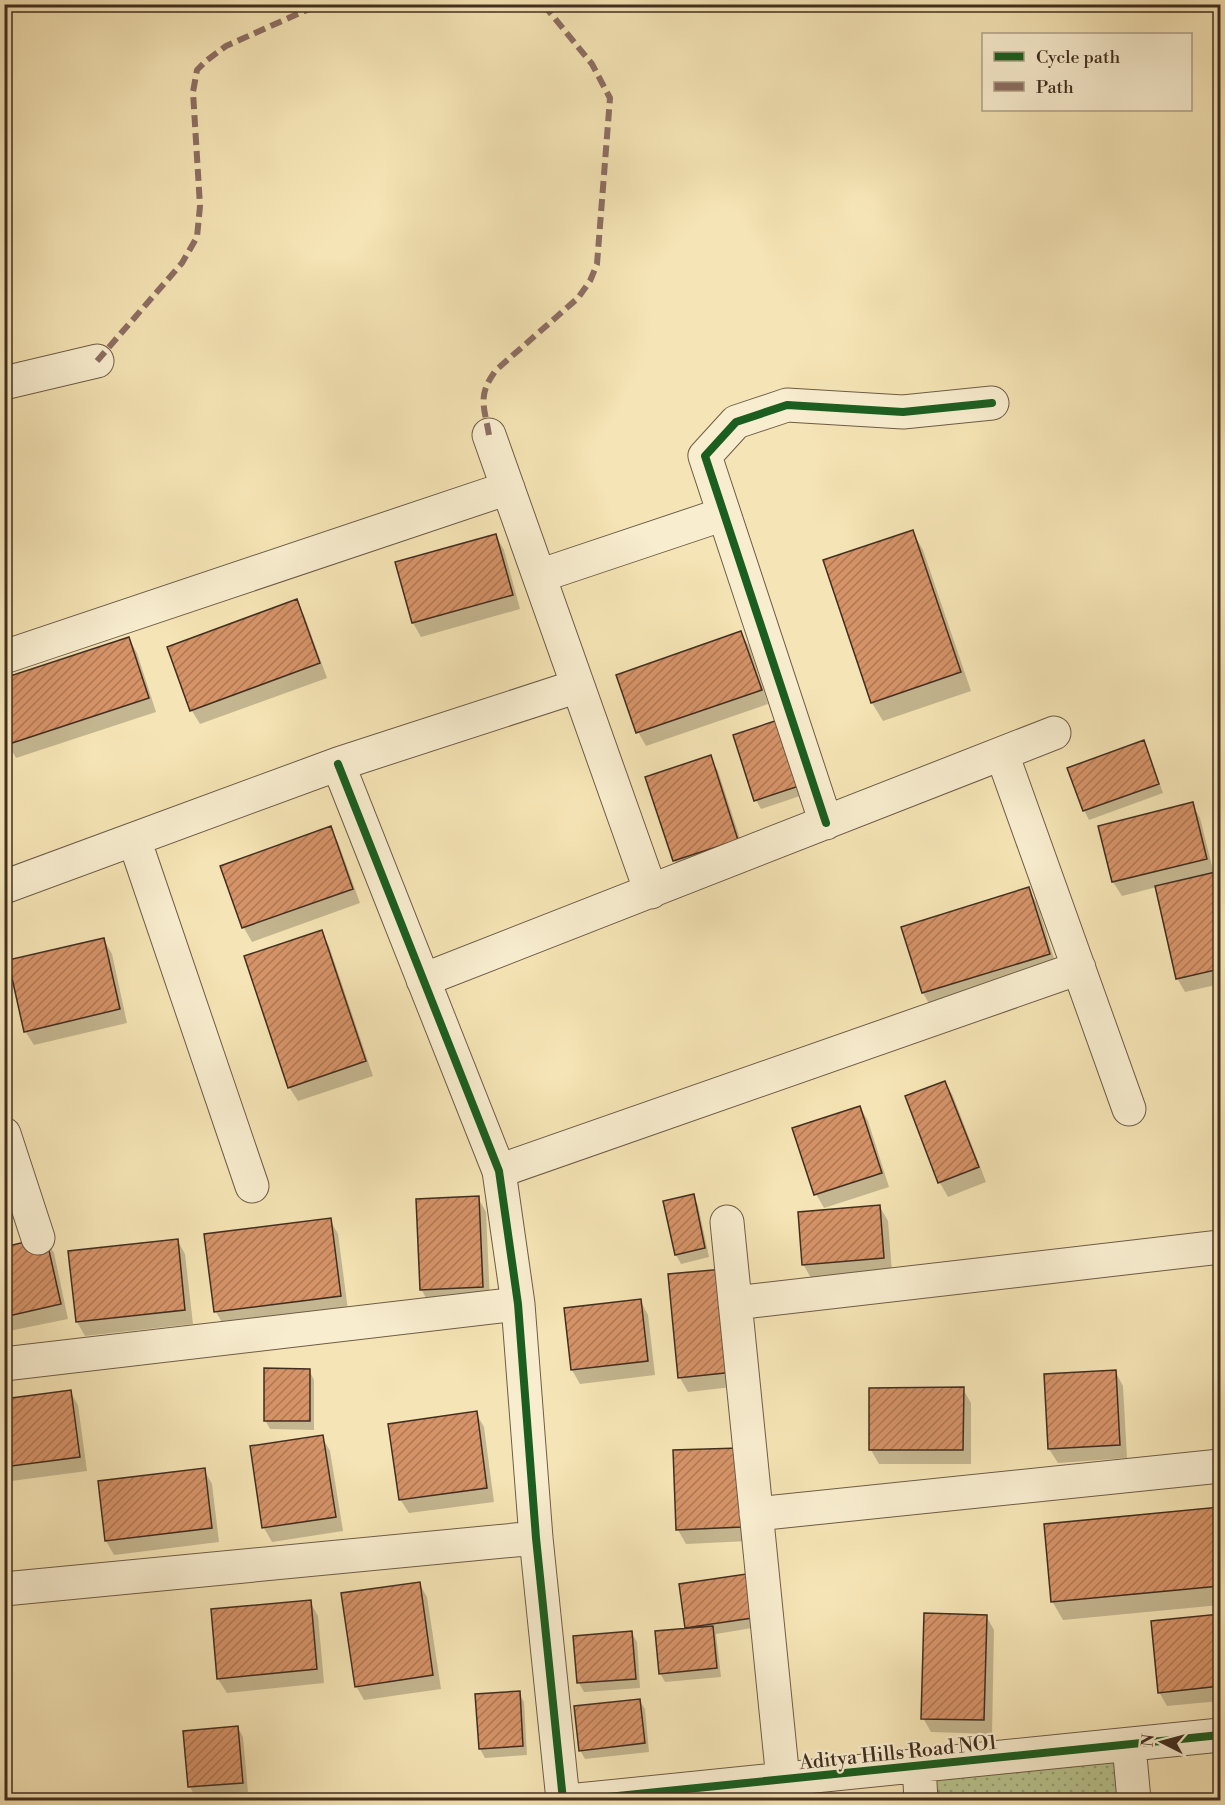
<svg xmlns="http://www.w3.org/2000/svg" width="1225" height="1805" font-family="'Libre Bodoni',serif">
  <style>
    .grass { fill: url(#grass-dots); stroke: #7d7a58; stroke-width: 1.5 }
    .shadow { fill: #0003 }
    .building { fill: url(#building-hatch); stroke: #412e21; stroke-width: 1.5 }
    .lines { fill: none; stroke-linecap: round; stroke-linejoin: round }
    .minor-casing { stroke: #6e5c46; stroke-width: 35 }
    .minor { stroke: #f8edcf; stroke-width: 33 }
    .quiet { stroke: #8d6e63; stroke-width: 6; stroke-dasharray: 12 6; stroke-linecap: butt }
    .cycleway-casing { stroke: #f8edcf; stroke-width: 11 }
    .cycleway { stroke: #1b5e20; stroke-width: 8 }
    .labels { text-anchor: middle; stroke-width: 4.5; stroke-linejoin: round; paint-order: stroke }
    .street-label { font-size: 20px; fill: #412e21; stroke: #f8edcf }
  </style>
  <defs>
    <pattern id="grass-dots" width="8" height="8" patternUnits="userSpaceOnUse" patternTransform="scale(1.5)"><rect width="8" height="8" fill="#b9c590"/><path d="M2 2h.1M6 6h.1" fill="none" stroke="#98a075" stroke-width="1.8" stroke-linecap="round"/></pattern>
    <pattern id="building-hatch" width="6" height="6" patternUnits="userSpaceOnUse" patternTransform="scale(1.5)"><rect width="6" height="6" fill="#d69368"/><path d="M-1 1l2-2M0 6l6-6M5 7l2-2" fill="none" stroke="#af7855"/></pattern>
  </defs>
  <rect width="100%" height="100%" fill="#f5e4b5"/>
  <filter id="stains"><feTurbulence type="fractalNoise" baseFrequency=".00333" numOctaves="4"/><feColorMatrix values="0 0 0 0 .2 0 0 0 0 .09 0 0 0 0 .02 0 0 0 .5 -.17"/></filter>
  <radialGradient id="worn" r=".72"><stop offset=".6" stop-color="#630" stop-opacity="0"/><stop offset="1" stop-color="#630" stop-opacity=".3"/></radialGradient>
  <path class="grass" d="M 1120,1761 L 1124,1800 L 935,1800 L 933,1780 Z"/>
  <path class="shadow" d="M 912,531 L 923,550 L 971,691 L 883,721 L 872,703 L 825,561 Z
    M 496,536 L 504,550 L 520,609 L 421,637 L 413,623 L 397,563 Z
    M 296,601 L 304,615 L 327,678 L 200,724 L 192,711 L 169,648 Z
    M 741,633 L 749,646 L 768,704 L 646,746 L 638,732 L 618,675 Z
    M 129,639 L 137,653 L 156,712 L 16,758 L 8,744 Z
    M 786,719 L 812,792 L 761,809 L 756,800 Z
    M 1143,742 L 1148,751 L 1163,793 L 1089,820 L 1084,810 Z
    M 710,757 L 718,771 L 745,854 L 682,875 L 674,861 L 647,778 Z
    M 1192,804 L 1200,818 L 1214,874 L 1220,873 L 1220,984 L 1185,992 L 1177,978 L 1157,887 L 1122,896 L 1113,882 Z
    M 330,828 L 338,842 L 360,903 L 252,942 L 244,928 L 222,866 Z
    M 4,832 L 10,848 L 4,850 Z
    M 1028,889 L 1037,903 L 1057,968 L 931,1007 L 923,993 L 903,928 Z
    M 321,932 L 329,946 L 373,1076 L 298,1101 L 289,1087 Z
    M 104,940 L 112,954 L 127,1023 L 34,1045 L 25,1031 Z
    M 945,1082 L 953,1096 L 986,1182 L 948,1197 L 940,1183 L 907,1097 Z
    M 860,1107 L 868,1121 L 889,1187 L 824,1208 L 816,1194 Z
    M 693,1196 L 698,1205 L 709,1257 L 681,1264 L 676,1255 Z
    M 478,1198 L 486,1212 L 490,1301 L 429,1303 L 421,1289 Z
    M 880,1207 L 888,1221 L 892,1272 L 811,1278 L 803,1264 Z
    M 330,1220 L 338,1234 L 348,1310 L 224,1326 L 216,1312 Z
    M 46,1239 L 54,1253 L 68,1319 L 4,1332 L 4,1248 Z
    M 177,1240 L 185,1254 L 193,1324 L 85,1336 L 77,1322 L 70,1252 Z
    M 723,1270 L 741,1386 L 688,1392 L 680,1378 Z
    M 640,1300 L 648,1315 L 655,1375 L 580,1384 L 572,1370 Z
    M 309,1370 L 314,1380 L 314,1430 L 270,1429 L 265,1420 Z
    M 1115,1371 L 1123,1386 L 1127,1458 L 1058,1463 L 1049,1449 Z
    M 963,1389 L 971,1403 L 971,1464 L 879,1464 L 871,1450 Z
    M 70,1391 L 78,1405 L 87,1471 L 4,1482 L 4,1400 Z
    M 476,1413 L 484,1427 L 494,1502 L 409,1513 L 400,1499 Z
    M 322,1437 L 330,1451 L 343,1531 L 272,1542 L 264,1528 Z
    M 738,1449 L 749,1541 L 686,1544 L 678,1530 Z
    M 204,1470 L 212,1484 L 219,1542 L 114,1555 L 106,1541 Z
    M 1220,1508 L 1220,1605 L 1063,1620 L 1052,1601 L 1045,1525 Z
    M 752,1575 L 764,1626 L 716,1634 L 721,1677 L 665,1682 L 660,1673 L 687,1629 L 681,1585 Z
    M 419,1583 L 427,1597 L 441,1689 L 364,1700 L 356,1686 Z
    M 310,1602 L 318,1616 L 324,1683 L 227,1693 L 218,1679 Z
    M 1220,1615 L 1220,1701 L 1167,1706 L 1159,1692 L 1152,1622 Z
    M 986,1616 L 994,1630 L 992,1734 L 931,1732 L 923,1718 Z
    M 631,1632 L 637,1642 L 640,1688 L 584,1692 L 579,1683 Z
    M 519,1693 L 524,1702 L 527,1755 L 485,1758 L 480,1749 Z
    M 639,1700 L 645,1709 L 649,1752 L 585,1759 L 580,1750 Z
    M 238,1728 L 243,1737 L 248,1792 L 195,1796 L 190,1787 L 185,1733 Z"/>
  <path class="building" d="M 913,530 L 961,672 L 871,703 L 823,560 Z
    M 496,534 L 513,595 L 412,623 L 395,562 Z
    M 297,599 L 320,663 L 190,711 L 167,647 Z
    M 741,631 L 762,690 L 636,733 L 616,675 Z
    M 129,637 L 149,698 L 6,745 L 4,739 L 4,678 Z
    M 787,717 L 808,783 L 754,801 L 733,735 Z
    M 1144,740 L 1159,784 L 1083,811 L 1067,768 Z
    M 711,755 L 738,840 L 673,861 L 645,777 Z
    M 1193,802 L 1207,859 L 1112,882 L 1098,826 Z
    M 331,826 L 353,889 L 242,928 L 220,866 Z
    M 1220,871 L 1220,969 L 1176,979 L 1155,886 Z
    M 1029,887 L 1050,954 L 922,993 L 901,927 Z
    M 322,930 L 366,1061 L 288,1088 L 244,956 Z
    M 104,938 L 120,1009 L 24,1032 L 8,960 Z
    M 945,1081 L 979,1167 L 938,1183 L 905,1096 Z
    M 860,1106 L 882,1173 L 814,1195 L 792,1128 Z
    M 694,1194 L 705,1248 L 675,1255 L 663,1201 Z
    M 479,1196 L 483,1287 L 420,1290 L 416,1199 Z
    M 880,1205 L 884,1258 L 802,1265 L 798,1212 Z
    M 331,1218 L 341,1296 L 214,1312 L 204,1234 Z
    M 46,1237 L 61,1304 L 4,1317 L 4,1247 Z
    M 178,1239 L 185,1310 L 76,1322 L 68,1251 Z
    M 724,1269 L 734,1372 L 678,1378 L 668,1274 Z
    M 641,1299 L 648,1361 L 571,1370 L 564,1308 Z
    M 264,1368 L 310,1369 L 310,1421 L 264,1421 Z
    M 1116,1370 L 1120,1445 L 1048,1449 L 1044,1374 Z
    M 964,1387 L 963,1450 L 869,1450 L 869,1388 Z
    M 71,1390 L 80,1457 L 4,1467 L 4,1399 Z
    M 477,1411 L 487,1488 L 399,1500 L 388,1424 Z
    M 323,1435 L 336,1517 L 262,1528 L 250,1446 Z
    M 739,1448 L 742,1527 L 676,1530 L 673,1450 Z
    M 205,1468 L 212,1528 L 105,1541 L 98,1481 Z
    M 1220,1507 L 1220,1586 L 1051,1602 L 1044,1524 Z
    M 753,1573 L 759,1617 L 685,1628 L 679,1584 Z
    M 420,1582 L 433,1675 L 355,1687 L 341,1593 Z
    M 311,1600 L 317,1669 L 217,1679 L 211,1609 Z
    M 924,1613 L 987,1615 L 984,1720 L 921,1719 Z
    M 1220,1614 L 1220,1686 L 1158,1693 L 1151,1621 Z
    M 713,1626 L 717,1668 L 659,1674 L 655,1631 Z
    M 632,1631 L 636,1679 L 577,1683 L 573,1636 Z
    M 520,1691 L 523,1746 L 479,1749 L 475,1694 Z
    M 640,1699 L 645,1743 L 579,1751 L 574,1706 Z
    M 238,1726 L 243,1783 L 188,1787 L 183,1731 Z"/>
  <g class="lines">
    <defs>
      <path id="minor" d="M 4,383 L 97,361
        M 489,435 L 651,892
        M 539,576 L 724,514
        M 4,657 L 508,488
        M 1002,754 L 1129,1109
        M 338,764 L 499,1171 L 518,1304 L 536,1538 L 563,1800
        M 826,823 L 705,456 L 736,422 L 787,405 L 903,412 L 992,403
        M 134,839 L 252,1186
        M 4,887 L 338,764 L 578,686
        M 423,980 L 1054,733
        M 4,1134 L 38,1238
        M 499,1171 L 1079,968
        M 727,1222 L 783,1780
        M 735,1303 L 1220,1247
        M 4,1364 L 518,1304
        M 756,1514 L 1220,1466
        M 4,1589 L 536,1538
        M 1129,1745 L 1134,1800
        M 919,1766 L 921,1800
        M 578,1800 L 1220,1735"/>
    </defs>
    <use href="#minor" class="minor-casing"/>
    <use href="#minor" class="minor"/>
    <path class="quiet" d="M 97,361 L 182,263 L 197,237 L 200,206 L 193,92 L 197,70 L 206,61 L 226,46 L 320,4
      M 489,435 C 484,405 477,396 496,370 L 578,298 L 590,281 L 597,264 L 610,98 L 592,64 L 543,4"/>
    <defs>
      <path id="cycleway" d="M 338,764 L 499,1171 L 518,1304 L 536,1538 L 563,1800
        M 826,823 L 705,456 L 736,422 L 787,405 L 903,412 L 992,403
        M 578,1800 L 1220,1735"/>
    </defs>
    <use href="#cycleway" class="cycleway-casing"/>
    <use href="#cycleway" class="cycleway"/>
  </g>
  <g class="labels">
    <g class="street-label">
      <text transform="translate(898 1752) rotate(-6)" y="7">Aditya Hills Road NO1</text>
    </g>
  </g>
  <rect width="1225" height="1805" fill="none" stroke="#f5e4b5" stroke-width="24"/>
  <rect x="6" y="6" width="1213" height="1793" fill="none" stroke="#412e21" stroke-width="3"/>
  <rect x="12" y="12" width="1201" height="1781" fill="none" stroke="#412e21" stroke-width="1.5"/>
  <rect x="982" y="33" width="210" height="78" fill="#f8edcf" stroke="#afa189" stroke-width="1.5"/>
  <rect x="994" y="52" width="30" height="9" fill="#1b5e20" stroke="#afa189" stroke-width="1.5"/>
  <text x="1036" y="63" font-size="18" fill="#412e21">Cycle path</text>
  <rect x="994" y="82" width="30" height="9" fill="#8d6e63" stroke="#afa189" stroke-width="1.5"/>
  <text x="1036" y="93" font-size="18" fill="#412e21">Path</text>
  <g transform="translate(1162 1742) rotate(276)" stroke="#f8edcf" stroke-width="4.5" paint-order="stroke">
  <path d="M0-4.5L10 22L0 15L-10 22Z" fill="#412e21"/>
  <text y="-9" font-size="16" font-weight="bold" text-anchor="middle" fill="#412e21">N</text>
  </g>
  <rect width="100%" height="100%" filter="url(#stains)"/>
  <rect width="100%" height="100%" fill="url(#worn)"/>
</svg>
